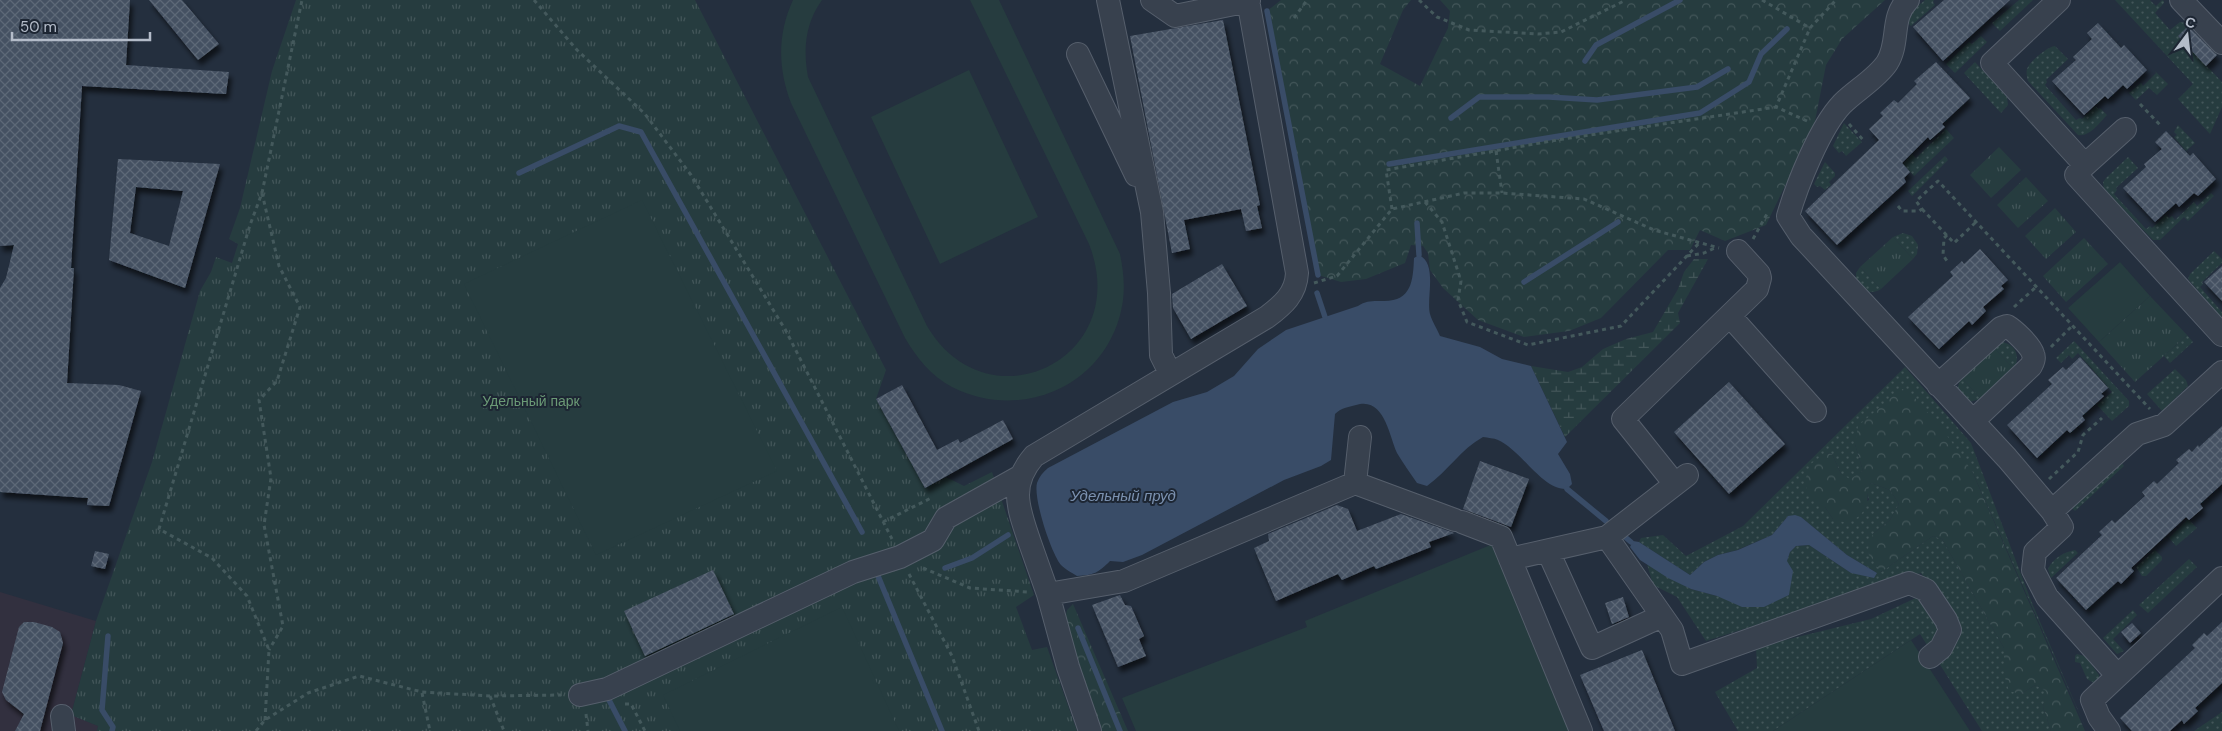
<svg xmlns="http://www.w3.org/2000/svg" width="2222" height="731" font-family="'DM Sans',sans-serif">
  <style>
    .medical { fill: #32303f }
    .grass { fill: url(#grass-dots) }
    .forest { fill: url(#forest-crowns) }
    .wetland { fill: url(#wetland-marsh) }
    .park { fill: url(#park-tufts) }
    .pitch { fill: #263c3f }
    .water { fill: #394c67 }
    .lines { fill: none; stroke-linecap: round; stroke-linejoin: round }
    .stream { stroke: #394c67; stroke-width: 5.5 }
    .building { fill: url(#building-cross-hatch); fill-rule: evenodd; filter: url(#shadow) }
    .minor-casing { stroke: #565f6c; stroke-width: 24 }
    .path { stroke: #44595c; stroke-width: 3; stroke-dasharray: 4 4; stroke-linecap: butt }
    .minor { stroke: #38414e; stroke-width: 22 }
    .labels { text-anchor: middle; stroke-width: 4; stroke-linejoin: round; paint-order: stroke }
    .park-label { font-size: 14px; fill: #6b9a76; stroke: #1d2633 }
    .water-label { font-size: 15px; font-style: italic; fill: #7c92b1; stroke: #1d2633 }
  </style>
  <defs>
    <pattern id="grass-dots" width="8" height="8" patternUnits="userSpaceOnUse" patternTransform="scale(1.25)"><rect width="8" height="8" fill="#263c3f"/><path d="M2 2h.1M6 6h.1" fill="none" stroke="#435659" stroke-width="1.8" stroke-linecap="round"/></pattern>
    <pattern id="forest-crowns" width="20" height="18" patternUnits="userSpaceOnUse" patternTransform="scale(1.25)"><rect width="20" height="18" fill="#263c3f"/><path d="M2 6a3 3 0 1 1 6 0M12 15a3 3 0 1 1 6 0" fill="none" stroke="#435659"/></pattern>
    <pattern id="wetland-marsh" width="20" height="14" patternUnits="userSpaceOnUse" patternTransform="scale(1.25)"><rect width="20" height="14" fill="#263c3f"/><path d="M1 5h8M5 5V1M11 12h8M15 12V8" fill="none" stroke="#435659"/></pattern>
    <pattern id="park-tufts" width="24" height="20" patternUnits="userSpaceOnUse" patternTransform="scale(1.25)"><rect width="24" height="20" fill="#263c3f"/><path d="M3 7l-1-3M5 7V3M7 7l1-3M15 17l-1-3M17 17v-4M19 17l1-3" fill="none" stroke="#435659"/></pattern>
    <pattern id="building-cross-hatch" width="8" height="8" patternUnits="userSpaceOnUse" patternTransform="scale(1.25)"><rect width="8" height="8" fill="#455162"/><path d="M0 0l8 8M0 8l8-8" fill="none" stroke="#5d6877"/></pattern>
    <filter id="shadow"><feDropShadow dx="3" dy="5.5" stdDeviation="2.5" flood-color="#0009"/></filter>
  </defs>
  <rect width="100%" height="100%" fill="#242f3e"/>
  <path class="medical" d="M 0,592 L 96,621 L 71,715 L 98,726 L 97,731 L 0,731 Z"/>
  <path class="grass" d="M 1925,0 L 1934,0 L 1933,2 L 1935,5 L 1911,26 L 1908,23 L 1910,13 Z
    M 2019,0 L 2033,0 L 2000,31 L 1992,23 Z
    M 2115,0 L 2150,0 L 2156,6 L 2162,0 L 2164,1 L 2164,3 L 2155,13 L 2170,30 L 2180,22 L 2192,24 L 2178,36 L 2222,82 L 2222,107 L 2210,134 L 2178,99 L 2193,84 Z
    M 1981,36 L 1987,42 L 1955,73 L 1946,64 L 1969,42 L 1972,44 Z
    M 2055,46 L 2068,59 L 2046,80 L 2047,82 L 2045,85 L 2076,120 L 2080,118 L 2082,119 L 2096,106 L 2098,109 L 2100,108 L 2107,115 C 2099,123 2090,137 2078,135 L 2028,81 C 2027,77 2026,73 2027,69 C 2030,61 2047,47 2055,46 Z
    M 1975,62 L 2007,97 L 2008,105 L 2001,113 L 1964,73 Z
    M 2155,71 L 2168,84 L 2157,95 L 2149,88 L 2136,100 L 2129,93 L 2141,83 L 2143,86 L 2156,73 Z
    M 1844,123 L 1862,142 L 1846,156 L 1842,151 L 1839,153 L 1833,146 Z
    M 2178,125 L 2195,143 L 2186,151 L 2174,137 L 2177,135 L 2174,132 Z
    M 1946,129 L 1954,138 L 1914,176 L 1903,164 L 1912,154 L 1916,158 Z
    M 1945,156 L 1948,160 L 1912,196 L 1908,191 Z
    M 2128,157 L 2138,168 L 2116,188 L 2117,190 L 2114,194 L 2146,229 L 2150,226 L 2152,228 L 2166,215 L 2169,218 L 2172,216 L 2175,220 L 2194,202 L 2197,206 L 2211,193 L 2214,196 L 2188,221 L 2184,217 L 2160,240 L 2153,240 L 2104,189 L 2103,182 L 2106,178 Z
    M 1825,162 L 1835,173 L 1835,176 L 1829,182 L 1831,185 L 1825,190 L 1820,186 L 1817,187 L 1814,184 Z
    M 1903,233 L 1912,236 L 1918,245 L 1917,254 L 1913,259 L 1893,237 Z
    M 2214,251 L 2222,259 L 2222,263 L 2202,282 L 2203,284 L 2200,287 L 2222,312 L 2222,318 L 2188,279 L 2190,274 Z
    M 1860,267 L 1881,289 C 1869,296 1864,290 1856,281 L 1856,273 Z
    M 2187,335 L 2193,342 L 2170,363 L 2164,356 Z
    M 2074,341 L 2129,401 L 2129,406 L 2112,421 L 2097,405 L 2112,392 L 2078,353 L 2072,359 L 2069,355 L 2061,363 L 2056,358 Z
    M 2003,342 C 2017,346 2020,357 2014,369 L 1993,347 Z
    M 1905,367 L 1971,443 L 2032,603 L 2087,731 L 1972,471 L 1855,444 L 1863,471 L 1850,480 L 1841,474 L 1832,454 L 1826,453 L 1825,507 L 1833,519 L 1869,500 L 1866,489 L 1871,483 L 1890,490 L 1899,504 L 1890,520 L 1873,534 L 1881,572 L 1933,536 L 1942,539 L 2004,648 L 2004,674 L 2021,694 L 2035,685 L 2047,691 L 2043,707 L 2051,731 L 1982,731 L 1937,660 L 1959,628 L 1921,573 L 1706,641 L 1677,597 L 1653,585 L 1647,564 L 1691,589 L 1717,596 L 1787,561 L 1790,552 L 1796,546 L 1809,545 L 1851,573 L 1877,573 L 1847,555 L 1801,517 L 1788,516 L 1772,535 L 1737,550 L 1718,555 L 1704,562 L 1690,575 L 1639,542 L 1641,538 L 1663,535 L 1686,556 L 1743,526 Z
    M 2175,369 L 2186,380 L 2188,386 L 2162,411 L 2147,394 Z
    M 1961,377 L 1981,399 L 1969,402 L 1957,390 Z
    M 2121,462 L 2124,466 L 2075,511 L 2072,508 Z
    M 2188,519 L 2197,528 L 2176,546 L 2169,538 Z
    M 2075,550 L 2078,553 L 2051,578 L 2048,569 C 2053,558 2064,552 2075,550 Z
    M 2155,550 L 2162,557 L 2162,560 L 2146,576 L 2142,576 L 2136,567 Z
    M 2189,559 L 2197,567 L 2148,613 L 2139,605 Z
    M 1922,595 L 1939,630 L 1936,637 L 1927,645 L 1920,634 L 1773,731 L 1738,731 L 1715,692 L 1757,668 L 1756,647 L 1871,619 Z
    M 2133,610 L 2137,615 L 2113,639 L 2124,651 L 2117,654 L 2103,638 Z
    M 2077,654 L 2085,656 L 2099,675 L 2099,679 L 2094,683 L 2087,679 L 2080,663 L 2075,662 L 2075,656 Z
    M 2222,712 L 2222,731 L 2194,731 Z"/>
  <path class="forest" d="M 1281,0 L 1411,0 L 1403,10 L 1380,64 L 1420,86 L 1448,28 L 1450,11 L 1440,0 L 1885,0 L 1842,39 L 1826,65 L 1814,126 L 1766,225 L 1725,241 L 1700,230 L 1690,250 L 1668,250 L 1601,318 L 1569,331 L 1524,337 L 1478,320 L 1443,288 L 1430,270 L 1428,253 L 1423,246 L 1411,245 L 1405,263 L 1366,279 L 1341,282 L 1318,275 L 1267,11 Z
    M 1901,389 L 1907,389 L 1943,430 L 1972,471 L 2085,731 L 2051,731 L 2043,707 L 2046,691 L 2035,685 L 2021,694 L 2009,691 L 2004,674 L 2004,648 L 1942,539 L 1933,536 L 1881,572 L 1867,552 L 1873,534 L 1890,520 L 1899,504 L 1890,490 L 1871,483 L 1867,489 C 1870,507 1863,516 1847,523 L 1833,519 L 1825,507 L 1811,499 L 1804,482 L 1812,463 L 1826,453 L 1832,454 L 1841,474 L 1850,479 L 1863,471 L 1855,444 L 1858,426 Z
    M 1073,604 L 1128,731 L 1100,731 L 1065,620 L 1067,610 Z"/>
  <path class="wetland" d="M 1694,259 L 1708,259 L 1678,313 L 1680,323 L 1565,437 L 1531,366 L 1568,372 L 1582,367 L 1603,349 L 1626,339 L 1653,332 L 1678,289 L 1684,272 Z"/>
  <path class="park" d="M 296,0 L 695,0 L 886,370 L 876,399 L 925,488 L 946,477 L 964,486 L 992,472 L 1034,595 L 1016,607 L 1032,650 L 1047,647 L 1077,731 L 97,731 L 98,726 L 71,715 L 96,621 L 152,462 L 200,291 L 211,272 L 216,257 L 232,263 L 238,244 L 229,239 L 240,208 L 272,71 Z
    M 1999,147 L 2021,170 L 1991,198 L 1970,175 Z
    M 2026,177 L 2048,201 L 2018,228 L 1997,205 Z
    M 2055,208 L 2076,232 L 2046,259 L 2025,236 Z
    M 1893,237 L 1913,259 L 1881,289 L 1860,267 Z
    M 2084,238 L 2108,264 L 2066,302 L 2043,276 Z
    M 2150,296 L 2187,335 L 2135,382 L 2099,342 Z
    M 1993,347 L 2014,369 L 1981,399 L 1961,377 Z"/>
  <path class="pitch" d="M 793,0 L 822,0 C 805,24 803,49 808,77 L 927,326 C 988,429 1134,359 1089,244 L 970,0 L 999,0 L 1120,254 C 1123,269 1125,284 1123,300 C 1112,382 1025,424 952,387 C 931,376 917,358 905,338 L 791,103 C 778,68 777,35 793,0 Z
    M 969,70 L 1038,217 L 940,264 L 871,117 Z
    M 642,200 L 777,471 L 596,555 L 464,284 Z
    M 2120,262 L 2150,296 L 2099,342 L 2068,308 Z
    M 1493,544 L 1570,731 L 1136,731 L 1122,698 L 1307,627 L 1305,621 Z
    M 842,607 L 899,731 L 680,731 L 663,695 Z
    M 1911,640 L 1970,731 L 1773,731 Z"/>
  <path class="water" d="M 1419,255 C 1438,264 1426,298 1430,314 C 1432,321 1437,329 1440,336 L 1480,347 L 1502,359 L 1531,366 L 1567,442 L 1558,454 L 1570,474 L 1572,484 L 1567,489 C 1543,491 1521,450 1498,440 C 1494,438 1488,438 1483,437 C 1461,449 1448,471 1427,486 L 1417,483 C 1410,473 1403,463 1397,453 C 1389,435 1384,396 1356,405 C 1348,407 1341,408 1335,414 L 1331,460 L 1321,466 L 1284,480 L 1142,555 L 1123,562 L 1110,561 C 1098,573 1094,575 1077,576 C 1072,573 1065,569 1061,565 C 1051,553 1033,498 1037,483 C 1039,477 1043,472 1048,468 L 1173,402 L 1207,392 L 1234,376 L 1258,349 L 1286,330 L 1358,306 C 1367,300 1374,301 1384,301 C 1412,301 1413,280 1414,258 Z
    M 1795,515 L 1801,517 L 1847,555 L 1877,573 L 1874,578 L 1851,573 L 1809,545 L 1796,546 L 1790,552 L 1787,561 L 1793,571 L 1789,595 L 1764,607 L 1742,607 L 1717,596 L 1691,589 L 1668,578 L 1640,560 L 1630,547 L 1633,541 L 1639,542 L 1690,575 L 1704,562 L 1718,555 L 1738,550 L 1772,535 L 1788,516 Z"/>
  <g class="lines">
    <path class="stream" d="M 1267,11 L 1318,275
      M 1585,61 L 1596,45 L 1680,0
      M 1451,118 L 1479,97 L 1549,97 L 1597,100 L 1697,87 L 1728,69
      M 1389,164 L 1700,113 L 1749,82 L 1761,54 L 1787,29
      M 519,173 L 619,126 L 641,132 L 862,532
      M 1417,223 L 1419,255
      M 1524,282 L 1618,222
      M 1317,293 L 1325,317
      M 1567,489 L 1606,521
      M 1625,537 L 1631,542
      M 945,568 L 972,558 L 1008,535
      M 876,571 L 942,731
      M 1078,628 L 1120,731
      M 108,636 L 102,710 L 113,727 L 112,731
      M 609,700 L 625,731"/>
  </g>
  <path class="building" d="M 0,0 L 130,0 L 126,65 L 229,72 L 226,94 L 82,86 L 71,268 L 74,268 L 67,383 L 119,385 L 141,391 L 109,506 L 87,505 L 88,498 L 0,492 L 0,288 L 6,278 L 14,245 L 0,246 Z
    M 149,0 L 182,0 L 219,44 L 198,60 Z
    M 1944,0 L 2010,0 L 1943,61 L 1913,27 Z
    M 1223,20 L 1260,205 L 1257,206 L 1262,228 L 1246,231 L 1241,209 L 1184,220 L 1190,249 L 1172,253 L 1130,36 Z
    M 2098,23 L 2121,48 L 2124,45 L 2147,70 L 2127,89 L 2123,85 L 2108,99 L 2105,96 L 2084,115 L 2052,81 L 2076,60 L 2073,57 L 2092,39 L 2087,33 Z
    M 2188,26 L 2217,55 L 2206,66 L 2178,36 Z
    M 1936,62 L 1970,98 L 1942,124 L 1945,127 L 1930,140 L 1928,137 L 1902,163 L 1910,172 L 1904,178 L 1906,182 L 1837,245 L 1805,211 L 1879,140 L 1869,129 L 1883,116 L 1880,113 L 1894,100 L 1898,103 L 1917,84 L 1914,81 Z
    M 2166,131 L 2190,156 L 2193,153 L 2216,179 L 2198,196 L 2194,193 L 2179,207 L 2176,203 L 2155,222 L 2123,188 L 2146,167 L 2144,164 L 2162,149 L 2155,142 Z
    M 118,159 L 220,164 L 185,288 L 109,260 ZM 136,187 L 183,191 L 169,246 L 130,233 Z
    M 1980,249 L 2008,280 L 2001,286 L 2004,289 L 1983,307 L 1986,311 L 1972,325 L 1969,321 L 1939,349 L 1908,317 L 1953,276 L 1950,272 L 1962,261 L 1964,264 Z
    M 1222,264 L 1247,306 L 1191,339 L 1173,308 L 1172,294 Z
    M 2222,266 L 2222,301 L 2204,282 Z
    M 2080,357 L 2108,388 L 2101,394 L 2104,396 L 2082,416 L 2085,420 L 2070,433 L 2067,430 L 2037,458 L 2007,425 L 2052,384 L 2048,380 L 2063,367 L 2066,370 Z
    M 1729,382 L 1785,444 L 1729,494 L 1674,432 Z
    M 902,385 L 937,450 L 958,439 L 960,443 L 1003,420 L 1013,439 L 925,488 L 876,399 Z
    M 2222,426 L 2222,484 L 2200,504 L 2203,508 L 2189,520 L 2186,517 L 2131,568 L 2134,571 L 2121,584 L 2118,581 L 2086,610 L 2056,578 L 2102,535 L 2099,532 L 2112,520 L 2115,523 L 2145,496 L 2142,492 L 2154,481 L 2157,484 L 2179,463 L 2176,460 L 2189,449 L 2192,452 L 2198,445 L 2199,447 Z
    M 1480,461 L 1529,479 L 1511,527 L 1463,509 Z
    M 1337,505 L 1348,509 L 1357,531 L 1401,514 L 1454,533 L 1429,542 L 1431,547 L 1376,569 L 1374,566 L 1342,580 L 1338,574 L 1276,601 L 1254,548 L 1269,541 L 1268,534 Z
    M 95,551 L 109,554 L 105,569 L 91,566 Z
    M 713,570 L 734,614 L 645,656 L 624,611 Z
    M 1120,595 L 1125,605 L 1131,606 L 1144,636 L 1139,639 L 1146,656 L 1118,667 L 1092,605 Z
    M 1623,597 L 1629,617 L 1612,624 L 1605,603 Z
    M 24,622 L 34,622 L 52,627 L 60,632 L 63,643 L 40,731 L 15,731 L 24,714 L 6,700 L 2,692 L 19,627 Z
    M 2222,622 L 2222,683 L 2195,708 L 2198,711 L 2184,724 L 2182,720 L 2170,731 L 2132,731 L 2120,718 L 2195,648 L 2192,645 L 2204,633 L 2207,636 Z
    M 2132,623 L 2141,633 L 2130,643 L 2121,632 Z
    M 1642,650 L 1675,731 L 1604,731 L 1580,675 Z"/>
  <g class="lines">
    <defs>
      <path id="minor" d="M 1108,0 L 1152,212 L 1159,293 L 1161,355 L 1170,373
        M 1152,0 L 1175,16 L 1249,1
        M 1248,0 L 1297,273 C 1296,294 1283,305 1267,317 L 1034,456 C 1008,486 1019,510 1030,543 C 1036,560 1042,577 1048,594 L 1124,581 L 1355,483 L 1455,520
        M 1908,0 C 1890,17 1900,43 1887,63 C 1876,79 1856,90 1842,104 C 1820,127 1797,185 1788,216 L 1801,236 L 2007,458 L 2052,511
        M 2059,0 L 1992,63 L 2085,165 L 2076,175 L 2222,335
        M 2181,0 L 2222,43
        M 1078,54 L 1136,175
        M 2085,165 L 2125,129
        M 1730,316 L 1815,411
        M 1938,385 L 2001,328 L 2007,326 C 2014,330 2031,346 2033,354 C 2035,358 2033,362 2031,366 L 1973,421
        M 1355,483 L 1360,437
        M 1675,484 L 1623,419 L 1757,289 L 1760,278 L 1759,274 L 1738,251
        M 1462,522 L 1501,537 L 1581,731
        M 1607,537 L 1672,630 L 1682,664 L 1909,583 L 1926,590 L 1946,620 L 1950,630 L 1941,648 L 1930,657
        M 1548,551 L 1592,648 L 1662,616
        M 1510,559 L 1607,537 L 1687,475
        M 1048,594 L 1068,667 L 1090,731
        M 2117,675 L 2047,597 L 2033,570 L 2035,552 L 2062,527 L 2052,511 L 2137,434 L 2164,425 L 2222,372
        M 580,695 L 607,689 L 853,572 L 900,557 L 933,540 L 946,518 L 1021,476
        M 62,716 L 64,731
        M 2109,731 L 2099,717 L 2092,700 L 2222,578"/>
    </defs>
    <use href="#minor" class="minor-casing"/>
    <path class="path" d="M 534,0 L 577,50 L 645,114 L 691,175 L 786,331 L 892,539
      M 1419,0 L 1437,17 L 1469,30 L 1538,34 L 1561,32 L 1626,0
      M 1762,0 L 1810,28
      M 1294,18 L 1307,0
      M 2140,104 L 2162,127
      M 1807,121 L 1776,107 L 1810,28 L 1836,0
      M 1849,124 L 1865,142
      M 1496,151 L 1502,193
      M 262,193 L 279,266 L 300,307 L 277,381 L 259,400 L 271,478 L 264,525 L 283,626 L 269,650
      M 1425,202 L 1442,222 L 1461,281 L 1458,300 L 1467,322 L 1528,345 L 1621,326 L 1700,242
      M 1898,206 L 1902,211 L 1919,211 L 1922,209 L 1916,201 L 1938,181 L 2150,409
      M 1392,209 L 1386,170 L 1557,140 L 1776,107
      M 1922,209 L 1954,243 L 1976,222
      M 1947,235 L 1944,238 L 1943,255 L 1947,261
      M 1753,239 L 1767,214
      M 1687,256 L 1704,253 L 1717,247
      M 1314,283 L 1337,276 L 1392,209 L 1464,193 L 1502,193 L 1584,199 L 1654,230 L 1719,248
      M 2014,307 L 2036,287
      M 2051,347 L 2072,326
      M 2049,479 L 2078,452 L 2083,435 L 2102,418
      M 883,522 L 931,498
      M 923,568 L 970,588 L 1028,592
      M 909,574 L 952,656 L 979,731
      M 422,693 L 430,731
      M 490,696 L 504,731
      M 625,704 L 631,704 L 645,731
      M 586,714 L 588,731
      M 265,720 L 269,650 L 247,596 L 212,558 L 159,529 L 250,225 L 262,193 L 302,0
      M 256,731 L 265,720 L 308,693 L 359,676 L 422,692 L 490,696 L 561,695"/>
    <use href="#minor" class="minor"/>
  </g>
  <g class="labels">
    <g class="park-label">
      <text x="531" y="406">Удельный парк</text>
    </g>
    <g class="water-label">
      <text x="1123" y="501">Удельный пруд</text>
    </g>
  </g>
  <g transform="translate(2187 35) rotate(15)" stroke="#1d2633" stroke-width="4" paint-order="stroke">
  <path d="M0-4L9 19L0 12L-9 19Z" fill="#b4bcc9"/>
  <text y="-8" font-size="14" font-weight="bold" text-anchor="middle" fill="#b4bcc9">С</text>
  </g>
  <path d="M12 32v8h138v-8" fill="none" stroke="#b4bcc9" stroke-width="2.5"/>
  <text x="20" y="32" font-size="15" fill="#b4bcc9" stroke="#1d2633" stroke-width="4" paint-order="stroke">50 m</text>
</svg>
